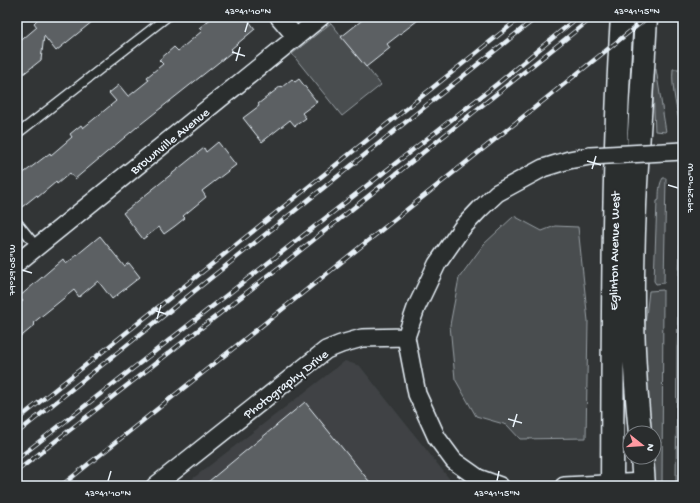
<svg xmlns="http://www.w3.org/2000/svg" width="700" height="503" font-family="'Gochi Hand',sans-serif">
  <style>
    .built { fill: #3f4244 }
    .green { fill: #494d4f; stroke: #989fa4 }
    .building { fill: #5c6063; stroke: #e8f1f8 }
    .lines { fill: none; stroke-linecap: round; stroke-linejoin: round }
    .service-casing { stroke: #e8f1f8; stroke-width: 11 }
    .minor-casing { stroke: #e8f1f8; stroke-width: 20 }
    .primary-casing { stroke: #e8f1f8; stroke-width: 25 }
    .service { stroke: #2a2d2e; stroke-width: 8 }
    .minor { stroke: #2a2d2e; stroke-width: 17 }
    .primary { stroke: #2a2d2e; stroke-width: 22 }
    .rail-casing { stroke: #e8f1f8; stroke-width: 4.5 }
    .rail { stroke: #2a2d2e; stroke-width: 3; stroke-dasharray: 9; stroke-linecap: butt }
    .minor-bridge-casing { stroke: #e8f1f8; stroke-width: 20; stroke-linecap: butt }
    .minor-bridge { stroke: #2a2d2e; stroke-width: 17 }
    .ticks { fill: none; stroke: #e8f1f8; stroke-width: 1.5 }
    .labels { text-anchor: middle; stroke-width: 4; stroke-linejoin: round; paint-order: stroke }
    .street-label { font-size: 13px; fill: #e8f1f8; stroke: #2a2d2e }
    .neatline { fill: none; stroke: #e8f1f8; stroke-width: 1.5 }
    .ticks-label { font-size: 10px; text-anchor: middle; fill: #e8f1f8 }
  </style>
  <rect width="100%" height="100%" fill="#323536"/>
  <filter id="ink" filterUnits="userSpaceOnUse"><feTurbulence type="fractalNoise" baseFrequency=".025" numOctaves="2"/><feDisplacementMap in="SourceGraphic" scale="8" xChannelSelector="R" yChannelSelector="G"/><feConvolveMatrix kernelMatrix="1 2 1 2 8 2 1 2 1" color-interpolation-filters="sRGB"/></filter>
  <g filter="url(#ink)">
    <path class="built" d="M 345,361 L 360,366 L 455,486 L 183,486 Z"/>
    <path class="green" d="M 331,23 L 381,85 L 342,116 L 292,54 Z
      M 652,69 L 656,69 L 666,132 L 655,131 Z
      M 673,69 L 683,69 L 683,132 L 681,132 C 678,114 671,87 673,69 Z
      M 682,173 L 683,173 L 683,486 L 676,486 L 677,349 Z
      M 663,178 L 666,178 L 664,283 L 656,284 L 654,281 L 657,201 L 659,200 C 659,193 659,184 663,178 Z
      M 514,216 L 542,231 L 555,226 L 578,227 L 588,321 L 586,438 L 520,439 L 507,425 L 476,416 L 455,379 L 450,325 L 459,278 L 484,244 Z
      M 663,290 L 662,486 L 652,486 L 651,457 L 654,457 L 654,433 L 649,433 L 643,342 L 649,291 Z"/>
    <path class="building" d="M 40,17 L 98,17 L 56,51 L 44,36 L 41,60 L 17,79 L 17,44 L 37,27 L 34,23 Z
      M 213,17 L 246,17 L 255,29 L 231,49 L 233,51 L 137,127 L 75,179 L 70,173 L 57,184 L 56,182 L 38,197 L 37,195 L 17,211 L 17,178 L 50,153 L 51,155 L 72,137 L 70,134 L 81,125 L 83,128 L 116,101 L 109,93 L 119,85 L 128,96 L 129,96 L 149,80 L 147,77 L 163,64 L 159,60 L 174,47 L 178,51 L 202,31 L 199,28 Z
      M 366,17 L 422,17 L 387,44 L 390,48 L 366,67 L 341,37 Z
      M 292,79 L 295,82 L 299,79 L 317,102 L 302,113 L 306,118 L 295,126 L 290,120 L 262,142 L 243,118 L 259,106 L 258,104 L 281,86 L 282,87 Z
      M 218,142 L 236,165 L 202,191 L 206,197 L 183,216 L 185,218 L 175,226 L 164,234 L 159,227 L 143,239 L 123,213 L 204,148 L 206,152 Z
      M 100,236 L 124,266 L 129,263 L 140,277 L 112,299 L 98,281 L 79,297 L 74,290 L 33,323 L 35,325 L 17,340 L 17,306 L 23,301 L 19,297 L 63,259 L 66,264 Z
      M 305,402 L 373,486 L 203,486 Z"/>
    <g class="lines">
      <defs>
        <path id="service" d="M 17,134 L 167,17
          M 17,222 L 37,247
          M 468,486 L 478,478"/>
        <path id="minor" d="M 279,17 L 296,37
          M 17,263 L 321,17
          M 155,486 L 326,350 L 341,344 L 362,338 L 406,337
          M 500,486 L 478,478 L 454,461 L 437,438 L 417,394 L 406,337 L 416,308 L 437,264 L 462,228 L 480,209 L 497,193 L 543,168 L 569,160 L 590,156
          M 564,486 L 644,482"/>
        <path id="primary" d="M 640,433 C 636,391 633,348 633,306 C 632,209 641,113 646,17
          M 642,457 L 644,486
          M 612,486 C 613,330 612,173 622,17"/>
      </defs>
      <use href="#service" class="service-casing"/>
      <use href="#minor" class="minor-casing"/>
      <use href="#primary" class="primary-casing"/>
      <use href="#service" class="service"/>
      <use href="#minor" class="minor"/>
      <use href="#primary" class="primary"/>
      <defs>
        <path id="rail" d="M 17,420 L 521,17
          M 17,433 L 537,17
          M 17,459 L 497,84 L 578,17
          M 17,471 L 282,265 L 593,17
          M 61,486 L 648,17"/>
      </defs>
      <use href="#rail" class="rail-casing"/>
      <use href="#rail" class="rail"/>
      <defs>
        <path id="minor-bridge" d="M 590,156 L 683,151"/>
      </defs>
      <use href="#minor-bridge" class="minor-bridge-casing"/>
      <use href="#minor-bridge" class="minor-bridge"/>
    </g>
  </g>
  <path class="ticks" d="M 245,32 L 248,22M 634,32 L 637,22M 232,52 L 245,56M 236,61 L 240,47M 587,161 L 601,165M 592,169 L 596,156M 668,185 L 678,188M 22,270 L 32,273M 153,310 L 166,314M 157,319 L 161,305M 508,419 L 522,423M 513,427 L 517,414M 108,481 L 111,471M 497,481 L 499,471"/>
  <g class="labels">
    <g class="street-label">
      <text transform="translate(169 140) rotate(-39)" y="5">Brownville Avenue</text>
      <text transform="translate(613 251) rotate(-89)" y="5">Eglinton Avenue West</text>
      <text transform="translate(285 383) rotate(-38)" y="5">Photography Drive</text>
    </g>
  </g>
  <rect width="700" height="503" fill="none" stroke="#2a2d2e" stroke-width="44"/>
  <g transform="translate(642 445) rotate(107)"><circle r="19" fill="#2a2d2e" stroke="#767b7f"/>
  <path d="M0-3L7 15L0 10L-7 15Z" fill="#ff9aa2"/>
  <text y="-6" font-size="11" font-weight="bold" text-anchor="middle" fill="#e8f1f8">N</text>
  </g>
  <rect x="22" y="22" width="656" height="459" class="neatline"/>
  <g class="ticks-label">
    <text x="248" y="14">43°41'10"N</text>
    <text x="637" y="14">43°41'15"N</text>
    <text transform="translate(689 188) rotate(-90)" y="4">79°29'10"W</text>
    <text transform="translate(11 270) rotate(-90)" y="4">79°29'05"W</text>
    <text x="108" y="496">43°41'10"N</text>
    <text x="497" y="496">43°41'15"N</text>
  </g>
</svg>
